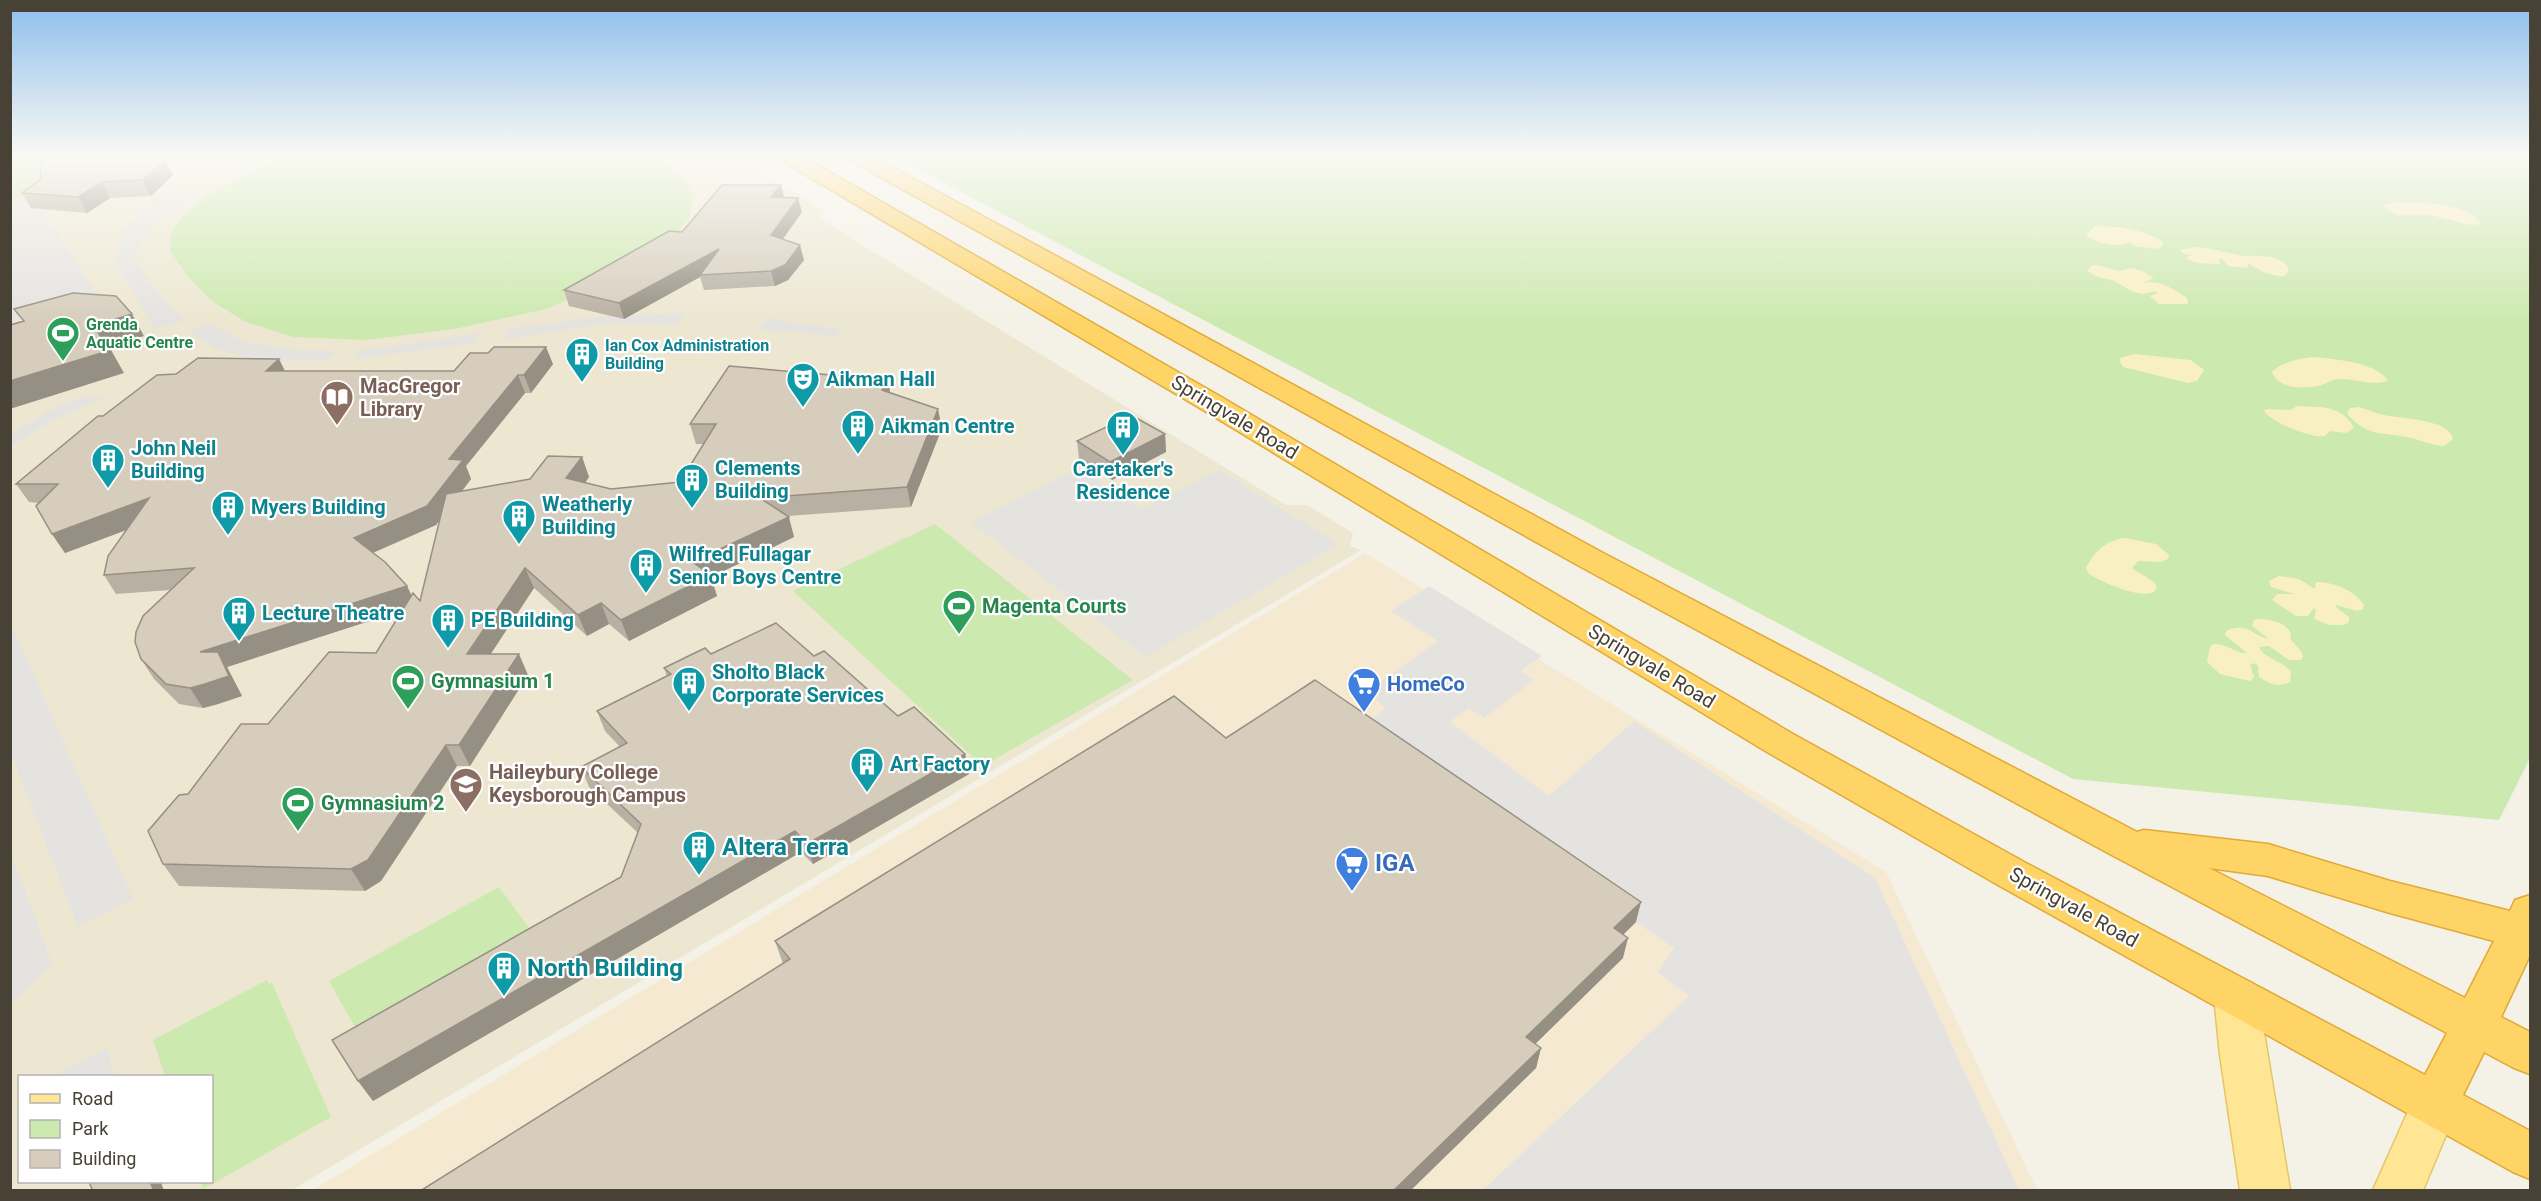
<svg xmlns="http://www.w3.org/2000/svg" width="2541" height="1201" font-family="Roboto,sans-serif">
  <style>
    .commercial { fill: #f6e9d2 }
    .education { fill: #ede7d1; fill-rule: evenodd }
    .green { fill: #cce9af }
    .sand { fill: #f9f0c2 }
    .parking { fill: #e5e3df }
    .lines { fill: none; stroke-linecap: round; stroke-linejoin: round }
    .primary-casing { stroke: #e6c563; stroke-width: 3 }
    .highway-casing { stroke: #e0aa35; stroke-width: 3 }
    .primary { fill: #ffe695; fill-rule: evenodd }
    .highway { fill: #ffd467; fill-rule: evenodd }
    .wall { fill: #b8b0a2; fill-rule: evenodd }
    .shaded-wall { fill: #969084 }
    .building { fill: #d6cdbc; stroke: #969084; stroke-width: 1.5 }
    .labels { text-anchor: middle; stroke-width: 4.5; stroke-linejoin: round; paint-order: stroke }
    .far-leisure-label { font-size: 16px; font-weight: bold; fill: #27864d; stroke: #fff; text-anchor: start }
    .far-culture-label { font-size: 16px; font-weight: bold; fill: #0d838f; stroke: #fff; text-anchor: start }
    .culture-label { font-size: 20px; font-weight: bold; fill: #0d838f; stroke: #fff; text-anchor: start }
    .education-label { font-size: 20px; font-weight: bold; fill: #785e54; stroke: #fff; text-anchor: start }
    .street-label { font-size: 20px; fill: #474136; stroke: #fff }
    .leisure-label { font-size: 20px; font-weight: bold; fill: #27864d; stroke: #fff; text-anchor: start }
    .shop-label { font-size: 20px; font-weight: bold; fill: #366cbe; stroke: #fff; text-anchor: start }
    .near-culture-label { font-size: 24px; font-weight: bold; fill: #0d838f; stroke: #fff; text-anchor: start }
    .near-shop-label { font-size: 24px; font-weight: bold; fill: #366cbe; stroke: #fff; text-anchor: start }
  </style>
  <rect width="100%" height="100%" fill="#f4f1e7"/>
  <path class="commercial" d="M 1365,553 L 1886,872 L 2037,1190 L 313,1190 Z"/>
  <path class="education" d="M 10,155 L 733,155 L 825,211 L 820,219 L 1286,505 L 1307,505 L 1353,533 L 1350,546 L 1361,550 L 292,1190 L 11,1190 ZM 20,1076 L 212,1076 L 212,1182 L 20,1182 Z"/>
  <path class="green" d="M 35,155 L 57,189 L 11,200 L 10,160 Z
    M 289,155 L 655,155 L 685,178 L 693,197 L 689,219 L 671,240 L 618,278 L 546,309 L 454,329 L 367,340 L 293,337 L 244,321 L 212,301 L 188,277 L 170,251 C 171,244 170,234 174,228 C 197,193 252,171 289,155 Z
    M 891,155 L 2530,155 L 2530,758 L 2499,820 L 2073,779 Z
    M 935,524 L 1133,680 L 983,766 L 793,591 Z
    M 499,887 L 537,939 L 362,1040 L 329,981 Z
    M 267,980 L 269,984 L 272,983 L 331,1117 L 203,1189 L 201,1182 L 212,1182 L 212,1076 L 165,1076 L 153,1040 Z"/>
  <path class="sand" d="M 2393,202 C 2417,203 2465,201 2481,223 L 2474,225 C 2458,223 2443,217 2428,215 C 2414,213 2394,221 2384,205 Z
    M 2095,226 C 2117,226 2143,229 2162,241 L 2163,245 L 2158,249 L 2133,246 L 2130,242 C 2119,248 2096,244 2086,235 Z
    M 2196,247 C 2211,248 2223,252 2238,255 C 2254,258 2281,251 2289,270 L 2285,276 C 2270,277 2259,270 2248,263 L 2248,268 L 2228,266 L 2223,259 L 2219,259 L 2220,264 L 2196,263 L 2185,258 L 2192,255 L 2184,254 L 2180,250 Z
    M 2097,265 L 2119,271 L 2131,268 L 2140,270 L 2154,278 L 2142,283 C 2161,280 2171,288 2187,298 L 2188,304 L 2159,304 L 2150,296 L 2158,293 L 2155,291 L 2144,294 L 2133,292 L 2115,281 L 2098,277 L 2087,271 L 2091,266 Z
    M 2134,354 L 2191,360 L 2204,370 L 2197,381 L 2188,383 L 2123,367 L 2120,362 L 2120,358 Z
    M 2314,357 C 2334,359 2377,362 2388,381 C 2371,386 2357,379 2340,379 C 2332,379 2326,384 2318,386 C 2303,389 2278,389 2272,372 C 2282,362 2300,358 2314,357 Z
    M 2297,406 C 2319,407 2343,405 2354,428 L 2346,433 L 2330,431 L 2325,436 C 2312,439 2271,422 2264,411 L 2266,409 L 2290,410 Z
    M 2359,407 C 2369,410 2380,415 2390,416 C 2406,419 2450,420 2453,439 L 2444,446 C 2431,445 2420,440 2407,437 C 2380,432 2368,437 2347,414 L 2350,408 Z
    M 2125,538 L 2156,544 L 2169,555 L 2168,559 L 2160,562 L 2138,561 L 2132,568 C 2141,575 2150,577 2157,586 L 2154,592 C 2139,599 2102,582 2089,574 L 2086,568 C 2094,552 2106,540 2125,538 Z
    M 2279,576 L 2299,579 L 2315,589 L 2316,582 C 2334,582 2354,590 2364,605 L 2363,609 L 2357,611 L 2336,605 L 2336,607 L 2349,617 L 2349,622 L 2344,625 L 2330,625 L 2314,619 L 2316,611 L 2314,608 L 2308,616 L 2296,616 L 2272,600 L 2277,594 L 2295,594 L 2271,587 L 2269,581 Z
    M 2259,619 C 2269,619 2285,622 2290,632 C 2293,639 2288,635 2292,641 C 2297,647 2301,649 2303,657 L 2301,660 L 2289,660 L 2269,646 L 2259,647 C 2265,660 2283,660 2291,672 L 2290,682 C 2277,688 2270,684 2259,677 L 2258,666 L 2254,663 L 2250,665 L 2254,677 L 2250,681 L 2220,674 L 2207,662 L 2210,647 L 2213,644 C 2228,643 2235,654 2247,653 L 2225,635 L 2226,631 C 2248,621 2251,636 2269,639 L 2252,626 L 2254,620 Z"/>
  <path class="parking" d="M 174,192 L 200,192 L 150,227 L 134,256 L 146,277 L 166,301 L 186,320 L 155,329 L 116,262 L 123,231 L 146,210 Z
    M 35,199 L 102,302 L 11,327 L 10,205 Z
    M 685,313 L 676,324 L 607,323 L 504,340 L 508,328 L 609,316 Z
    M 768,319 L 844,329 L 835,336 L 757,329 Z
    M 209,323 L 242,341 L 290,350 L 335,351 L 328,361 L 262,361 L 219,350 L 188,332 Z
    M 479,333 L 474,344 L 354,359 L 359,351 Z
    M 107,395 L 46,424 L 11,447 L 11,434 L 47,412 L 75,399 Z
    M 1079,468 L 1142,509 L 1219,470 L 1339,544 L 1145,657 L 971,522 Z
    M 1429,586 L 1542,656 L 1521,671 L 1534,680 L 1484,718 L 1469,708 L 1450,722 L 1549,796 L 1634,721 L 1875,878 L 2019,1190 L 1483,1190 L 1689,996 L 1658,972 L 1674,948 L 1359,732 L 1385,708 L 1368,691 L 1438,641 L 1391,611 Z
    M 10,621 L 133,899 L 78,927 L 11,754 Z
    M 10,850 L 52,963 L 11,1006 L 10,1006 Z
    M 106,1048 L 115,1076 L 61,1076 L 60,1072 Z"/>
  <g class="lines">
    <defs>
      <path id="primary" d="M 2236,977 L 2252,983 L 2258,996 L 2290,1190 L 2240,1190 L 2220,1055 L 2214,996 L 2220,983 Z
        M 2435,1083 L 2452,1089 L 2459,1104 L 2423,1190 L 2373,1190 L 2418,1089 Z"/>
      <path id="highway" d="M 776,155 L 800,155 L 1223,398 L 1793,734 L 2026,863 L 2425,1075 L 2447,1033 L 2108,853 L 1583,568 L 848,159 L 845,155 L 870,155 L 1605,554 L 2137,832 L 2144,830 L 2268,844 L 2390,881 L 2510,911 L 2515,900 L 2530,895 L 2530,955 L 2501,1017 L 2530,1032 L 2530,1074 L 2514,1068 L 2484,1052 L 2463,1095 L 2530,1131 L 2530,1179 L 2513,1172 L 1998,885 L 1767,752 L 1203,410 L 779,159 ZM 2209,868 L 2268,876 L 2390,913 L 2494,941 L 2465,998 Z"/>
    </defs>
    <use href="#primary" class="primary-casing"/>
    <use href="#highway" class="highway-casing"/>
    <use href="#primary" class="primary"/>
    <use href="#highway" class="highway"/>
  </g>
  <path class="wall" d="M 105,157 L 165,160 L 173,175 L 151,196 L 110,198 L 87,213 L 31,208 L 22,193 L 41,179 Z
    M 784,197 L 802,212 L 783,239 L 804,260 L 788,280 L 775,286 L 704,290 L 700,277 L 624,319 L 569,306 L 564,290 L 682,232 Z
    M 553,364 L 531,393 L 525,393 L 466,466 L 471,479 L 462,491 L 530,479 L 582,457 L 589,477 L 585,483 L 611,489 L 680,482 L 703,444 L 696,444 L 690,424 L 888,380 L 890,393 L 942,428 L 911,507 L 787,516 L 794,537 L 711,577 L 717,596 L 629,641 L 609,624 L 587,636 L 534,588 L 490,654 L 528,675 L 470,766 L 457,766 L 381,881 L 365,891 L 179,886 L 163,864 L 188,794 L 268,724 L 376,653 L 403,610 L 227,667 L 242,696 L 218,704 L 203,708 L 179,704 L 154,679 L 141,659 L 170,590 L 116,594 L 104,575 L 126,530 L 65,553 L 52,534 L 39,503 L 29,502 L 16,484 L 285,371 L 454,371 ZM 440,519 L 420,601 L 412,596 L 407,586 L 373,553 L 436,525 Z
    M 1165,434 L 1166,452 L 1112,480 L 1079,459 L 1077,441 Z
    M 711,654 L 814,656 L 898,716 L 965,754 L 969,774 L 813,864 L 801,852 L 373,1101 L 358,1081 L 621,877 L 638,833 L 589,787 L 581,767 L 620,747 L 605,731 L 597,711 L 667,676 L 664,668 Z
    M 1636,922 L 1623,935 L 1623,958 L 1535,1044 L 1541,1048 L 1536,1068 L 1410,1191 L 420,1191 L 783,963 L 782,961 L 775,941 Z"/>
  <path class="shaded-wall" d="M 165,160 L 173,175 L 151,196 L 143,180 Z
    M 102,182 L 110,198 L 87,213 L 78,197 Z
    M 781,185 L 785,200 L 771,197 Z
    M 798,198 L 802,212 L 775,250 L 771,235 Z
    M 800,245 L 804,260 L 788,280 L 775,286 L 771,271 Z
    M 719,249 L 700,275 L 700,277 L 624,319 L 619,303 Z
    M 132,314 L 144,336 L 105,348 L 93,326 Z
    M 546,347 L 553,364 L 531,393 L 524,375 Z
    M 111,350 L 124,373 L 10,409 L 10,381 Z
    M 279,359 L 288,377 L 266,371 Z
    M 518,375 L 525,393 L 466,466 L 471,479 L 436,525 L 363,557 L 354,538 L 449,459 Z
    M 888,380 L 891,399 L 882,390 Z
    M 938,409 L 942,428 L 911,507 L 907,487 Z
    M 1165,434 L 1166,452 L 1112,480 L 1110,462 Z
    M 582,457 L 589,477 L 574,498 L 566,478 Z
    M 149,498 L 161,517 L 65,553 L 52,534 Z
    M 789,517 L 794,537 L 711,577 L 717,596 L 629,641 L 621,620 L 692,562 Z
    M 525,568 L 534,588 L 477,675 L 467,654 Z
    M 407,586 L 416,606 L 227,667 L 242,696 L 218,704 L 203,708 L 190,688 L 200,652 Z
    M 601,603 L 609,624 L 587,636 L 578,615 Z
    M 519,654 L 528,675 L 470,766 L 459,745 Z
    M 446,745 L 457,766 L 381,881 L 365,891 L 351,869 Z
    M 965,754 L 969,774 L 813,864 L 807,844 Z
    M 795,831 L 801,852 L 373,1101 L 358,1081 Z
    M 1641,902 L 1636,922 L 1609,948 L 1614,928 Z
    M 1628,938 L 1623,958 L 1522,1057 L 1526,1037 Z
    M 1541,1048 L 1536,1068 L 1410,1191 L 1393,1191 Z
    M 150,1182 L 161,1182 L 164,1191 L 154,1191 Z"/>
  <path class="building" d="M 67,155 L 102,155 L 105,157 L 133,155 L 165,160 L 143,180 L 102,182 L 78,197 L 22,193 L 41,179 L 40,161 Z
    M 722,185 L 781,185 L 771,197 L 798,198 L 771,235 L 800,245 L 785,265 L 771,271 L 700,275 L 719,249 L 619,303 L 564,290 L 669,231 L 682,232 Z
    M 73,293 L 116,296 L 132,314 L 93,326 L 111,350 L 10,381 L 10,325 L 24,321 L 14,309 Z
    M 494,347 L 546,347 L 524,375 L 518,375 L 449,459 L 463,460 L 427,506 L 354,538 L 385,562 L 407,586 L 200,652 L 218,652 L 229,676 L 205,684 L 190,688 L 166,684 L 141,659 L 135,642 L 136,632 L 143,616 L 194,568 L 104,575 L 108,556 L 149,498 L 52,534 L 36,506 L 58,484 L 16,484 L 98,416 L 103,416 L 157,375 L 176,374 L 198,358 L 279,359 L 266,371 L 454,371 L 470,353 L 488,353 Z
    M 729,366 L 888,380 L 882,390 L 938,409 L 907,487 L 760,498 L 789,517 L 692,562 L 711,575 L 621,620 L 601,603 L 578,615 L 525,568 L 467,654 L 519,654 L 459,745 L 446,745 L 368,860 L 351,869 L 163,864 L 148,831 L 179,795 L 188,794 L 241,724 L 268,724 L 329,652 L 376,653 L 413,593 L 420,601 L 446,494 L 530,479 L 548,456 L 582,457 L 566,478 L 611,489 L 680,482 L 716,424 L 690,424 Z
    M 1131,415 L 1165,434 L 1110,462 L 1077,441 Z
    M 776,623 L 814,656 L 824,651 L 898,716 L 914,707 L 965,754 L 807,844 L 795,831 L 358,1081 L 332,1040 L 621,877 L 641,824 L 581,767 L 627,743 L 597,711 L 671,674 L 664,668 L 705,648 L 711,654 Z
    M 1315,680 L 1641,902 L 1614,928 L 1628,938 L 1526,1037 L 1541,1048 L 1393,1191 L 420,1191 L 790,959 L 775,941 L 1174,696 L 1226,738 Z
    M 89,1182 L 150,1182 L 154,1191 L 93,1191 Z"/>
  <linearGradient id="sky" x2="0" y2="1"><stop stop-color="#8cbeec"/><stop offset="0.48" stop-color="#faf9f4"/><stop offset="1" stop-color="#faf9f4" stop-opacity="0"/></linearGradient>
  <rect width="2541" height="323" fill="url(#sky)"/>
  <defs>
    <symbol id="stadium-pin" viewBox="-11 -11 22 30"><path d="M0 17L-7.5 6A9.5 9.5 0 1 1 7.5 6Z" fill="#2e9e5b" stroke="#fff"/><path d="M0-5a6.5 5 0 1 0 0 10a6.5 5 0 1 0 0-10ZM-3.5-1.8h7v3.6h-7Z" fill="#fff"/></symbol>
    <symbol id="building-pin" viewBox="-11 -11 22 30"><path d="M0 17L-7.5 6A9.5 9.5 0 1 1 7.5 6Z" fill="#0f9aa8" stroke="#fff"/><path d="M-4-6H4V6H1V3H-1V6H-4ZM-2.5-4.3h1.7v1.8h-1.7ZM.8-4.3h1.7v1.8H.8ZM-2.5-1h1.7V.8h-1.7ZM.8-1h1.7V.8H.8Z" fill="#fff"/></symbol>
    <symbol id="theatre-pin" viewBox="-11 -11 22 30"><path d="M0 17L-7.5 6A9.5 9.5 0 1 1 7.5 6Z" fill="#0f9aa8" stroke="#fff"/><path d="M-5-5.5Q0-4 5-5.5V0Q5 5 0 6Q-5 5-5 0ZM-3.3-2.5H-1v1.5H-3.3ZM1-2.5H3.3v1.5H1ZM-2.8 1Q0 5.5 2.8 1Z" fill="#fff"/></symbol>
    <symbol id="library-pin" viewBox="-11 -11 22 30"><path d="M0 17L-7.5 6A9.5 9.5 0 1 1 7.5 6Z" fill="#8d6e63" stroke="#fff"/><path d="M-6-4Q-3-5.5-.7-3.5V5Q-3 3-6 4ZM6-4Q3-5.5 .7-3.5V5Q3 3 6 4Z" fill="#fff"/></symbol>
    <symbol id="supermarket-pin" viewBox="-11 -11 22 30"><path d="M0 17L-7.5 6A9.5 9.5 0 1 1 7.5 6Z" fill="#3f7fe0" stroke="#fff"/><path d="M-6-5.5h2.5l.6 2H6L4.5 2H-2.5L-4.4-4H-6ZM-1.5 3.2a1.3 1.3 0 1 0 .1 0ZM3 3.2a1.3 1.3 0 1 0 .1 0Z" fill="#fff"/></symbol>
    <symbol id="school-pin" viewBox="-11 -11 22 30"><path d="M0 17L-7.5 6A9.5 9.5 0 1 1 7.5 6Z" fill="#8d6e63" stroke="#fff"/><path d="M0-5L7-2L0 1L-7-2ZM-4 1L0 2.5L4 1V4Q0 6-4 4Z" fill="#fff"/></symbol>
  </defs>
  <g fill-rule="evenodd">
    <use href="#stadium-pin" x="44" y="314" width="38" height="52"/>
    <use href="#building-pin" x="563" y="335" width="38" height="52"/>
    <use href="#theatre-pin" x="784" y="360" width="38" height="52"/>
    <use href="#library-pin" x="318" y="378" width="38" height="52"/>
    <use href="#building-pin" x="839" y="407" width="38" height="52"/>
    <use href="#building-pin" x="1104" y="408" width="38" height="52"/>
    <use href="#building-pin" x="89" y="441" width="38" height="52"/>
    <use href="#building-pin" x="673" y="461" width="38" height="52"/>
    <use href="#building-pin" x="209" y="488" width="38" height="52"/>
    <use href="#building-pin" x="500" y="497" width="38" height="52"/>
    <use href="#building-pin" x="627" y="546" width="38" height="52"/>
    <use href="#stadium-pin" x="940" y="587" width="38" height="52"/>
    <use href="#building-pin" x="220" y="594" width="38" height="52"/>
    <use href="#building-pin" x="429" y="601" width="38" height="52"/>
    <use href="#stadium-pin" x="389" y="662" width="38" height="52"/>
    <use href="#building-pin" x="670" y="664" width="38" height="52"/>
    <use href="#supermarket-pin" x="1345" y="665" width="38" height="52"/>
    <use href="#building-pin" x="848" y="745" width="38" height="52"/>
    <use href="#school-pin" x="447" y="765" width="38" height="52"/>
    <use href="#stadium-pin" x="279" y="784" width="38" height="52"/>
    <use href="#building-pin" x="680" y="828" width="38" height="52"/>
    <use href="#supermarket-pin" x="1333" y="844" width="38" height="52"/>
    <use href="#building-pin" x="485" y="949" width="38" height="52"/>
  </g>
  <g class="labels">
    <g class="far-leisure-label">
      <text x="86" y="330">Grenda<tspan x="86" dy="18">Aquatic Centre</tspan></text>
    </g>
    <g class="far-culture-label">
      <text x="605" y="351">Ian Cox Administration<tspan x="605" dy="18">Building</tspan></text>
    </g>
    <g class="culture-label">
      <text x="826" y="386">Aikman Hall</text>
      <text x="881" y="433">Aikman Centre</text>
      <text x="131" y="455">John Neil<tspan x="131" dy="23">Building</tspan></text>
      <text x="715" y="475">Clements<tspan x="715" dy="23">Building</tspan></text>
      <text x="1123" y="476" text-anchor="middle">Caretaker's<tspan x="1123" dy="23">Residence</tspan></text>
      <text x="542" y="511">Weatherly<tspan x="542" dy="23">Building</tspan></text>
      <text x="251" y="514">Myers Building</text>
      <text x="669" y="561">Wilfred Fullagar<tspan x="669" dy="23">Senior Boys Centre</tspan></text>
      <text x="262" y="620">Lecture Theatre</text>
      <text x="471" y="627">PE Building</text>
      <text x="712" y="679">Sholto Black<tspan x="712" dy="23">Corporate Services</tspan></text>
      <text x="890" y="771">Art Factory</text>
    </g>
    <g class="education-label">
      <text x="360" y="393">MacGregor<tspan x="360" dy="23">Library</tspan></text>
      <text x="489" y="779">Haileybury College<tspan x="489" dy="23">Keysborough Campus</tspan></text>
    </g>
    <g class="street-label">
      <text transform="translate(1235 417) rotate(31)" y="7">Springvale Road</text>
      <text transform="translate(1652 666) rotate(31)" y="7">Springvale Road</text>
      <text transform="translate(2074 907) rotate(29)" y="7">Springvale Road</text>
    </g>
    <g class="leisure-label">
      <text x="982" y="613">Magenta Courts</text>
      <text x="431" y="688">Gymnasium 1</text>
      <text x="321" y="810">Gymnasium 2</text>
    </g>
    <g class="shop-label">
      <text x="1387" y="691">HomeCo</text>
    </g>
    <g class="near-culture-label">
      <text x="722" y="855">Altera Terra</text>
      <text x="527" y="976">North Building</text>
    </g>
    <g class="near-shop-label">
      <text x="1375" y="871">IGA</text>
    </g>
  </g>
  <rect width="2541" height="1201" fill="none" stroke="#474136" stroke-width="24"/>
  <rect x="18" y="1075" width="195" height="108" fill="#ffffff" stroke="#b5b3af" stroke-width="1.5"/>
  <rect x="30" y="1094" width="30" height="9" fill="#ffe695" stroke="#b5b3af" stroke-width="1.5"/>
  <text x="72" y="1105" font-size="18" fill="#474136">Road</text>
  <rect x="30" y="1120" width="30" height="18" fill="#cce9af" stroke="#b5b3af" stroke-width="1.5"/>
  <text x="72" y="1135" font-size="18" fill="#474136">Park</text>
  <rect x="30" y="1150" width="30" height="18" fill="#d6cdbc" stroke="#b5b3af" stroke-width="1.5"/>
  <text x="72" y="1165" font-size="18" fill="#474136">Building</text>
</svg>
